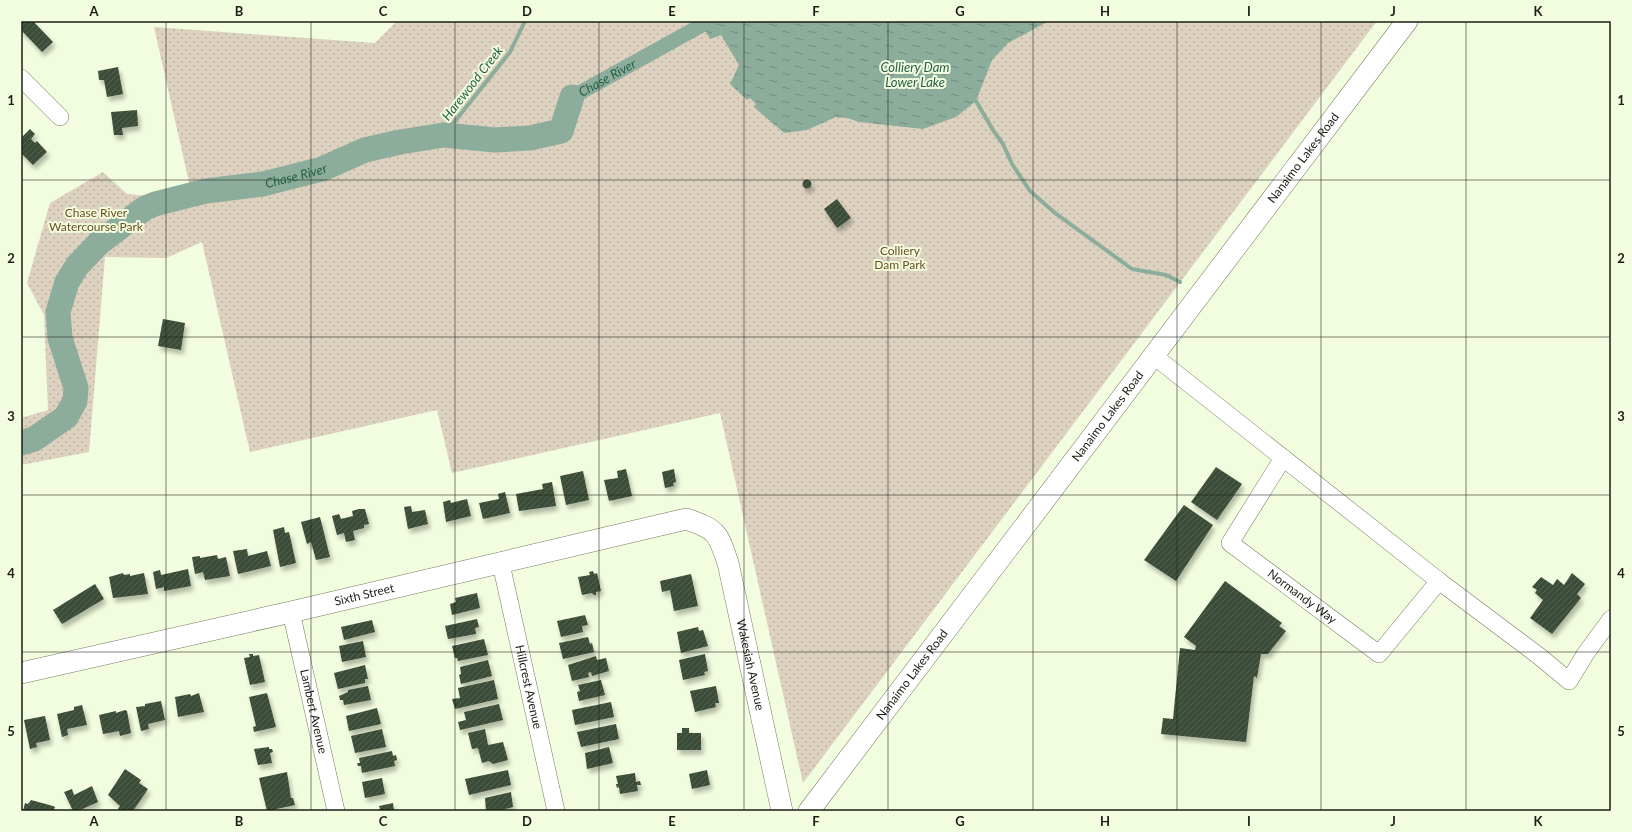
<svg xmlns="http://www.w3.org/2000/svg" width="1632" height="832" font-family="Lato,sans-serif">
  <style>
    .park { fill: url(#park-dots) }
    .water { fill: url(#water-ripples) }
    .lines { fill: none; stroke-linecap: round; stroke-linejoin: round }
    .stream { stroke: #8dad9c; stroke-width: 4 }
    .canal { stroke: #8dad9c; stroke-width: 15 }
    .river { stroke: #8dad9c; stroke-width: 25 }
    .building { fill: url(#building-hatch); filter: url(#shadow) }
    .minor-casing { stroke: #737b61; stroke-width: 18 }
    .tertiary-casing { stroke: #737b61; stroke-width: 22 }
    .minor { stroke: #fff; stroke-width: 17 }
    .tertiary { stroke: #fff; stroke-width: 21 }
    .grid { fill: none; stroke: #1b1e14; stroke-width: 1; stroke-opacity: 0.55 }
    .labels { text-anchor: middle; stroke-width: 4; stroke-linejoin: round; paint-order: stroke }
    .street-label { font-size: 12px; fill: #1b1e14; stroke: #f2fcde }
    .park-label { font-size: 12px; fill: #6a5021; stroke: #f2fcde }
    .water-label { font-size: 13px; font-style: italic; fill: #275f47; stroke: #f2fcde }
    .neatline { fill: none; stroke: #1b1e14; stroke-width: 1.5 }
    .grid-label { font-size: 13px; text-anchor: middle; font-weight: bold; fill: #1b1e14 }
  </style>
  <defs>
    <pattern id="park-dots" width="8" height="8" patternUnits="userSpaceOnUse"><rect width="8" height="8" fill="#ddd1bf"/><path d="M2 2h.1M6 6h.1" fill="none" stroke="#bdb3a3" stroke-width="1.8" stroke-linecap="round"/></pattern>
    <pattern id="water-ripples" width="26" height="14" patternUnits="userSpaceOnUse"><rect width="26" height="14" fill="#8dad9c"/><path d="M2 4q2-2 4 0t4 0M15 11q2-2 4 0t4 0" fill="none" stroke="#728c7e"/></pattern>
    <pattern id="building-hatch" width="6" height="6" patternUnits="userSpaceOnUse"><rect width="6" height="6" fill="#3a4d38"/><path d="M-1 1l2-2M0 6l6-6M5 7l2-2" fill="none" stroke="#546352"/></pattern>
    <filter id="shadow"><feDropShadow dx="2.5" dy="4.5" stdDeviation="2" flood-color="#0004"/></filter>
  </defs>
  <rect width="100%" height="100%" fill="#f2fcde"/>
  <path class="park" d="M 397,21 L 1377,21 L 803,783 L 720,413 L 452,473 L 437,410 L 250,452 L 202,242 L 166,258 L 105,257 L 89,452 L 21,465 L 21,418 L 48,410 L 44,315 L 27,283 L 50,203 L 103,172 L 127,194 L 193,200 L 154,27 L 375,43 Z"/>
  <path class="water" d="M 700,21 L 1049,21 L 1008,43 L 992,60 L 976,101 L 956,117 L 923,129 L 859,122 L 847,118 L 836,117 L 807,130 L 784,133 L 754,107 L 756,104 L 750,98 L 747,100 L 730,84 L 739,65 L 721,35 L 710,39 Z"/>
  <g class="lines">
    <path class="stream" d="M 976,101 L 993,130 L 1003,144 L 1012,164 L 1030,191 L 1055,213 L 1132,269 L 1166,275 L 1180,282
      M 444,135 L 510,52 L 525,21"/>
    <path class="canal" id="s1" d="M 572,97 L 702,25"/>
    <path class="river" id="s2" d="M 21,443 L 34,439 L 66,417 L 75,401 L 76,388 L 60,338 L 58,312 L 67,282 L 77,266 L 99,243 L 145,208 L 155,204 L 206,191 L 263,184 L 322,169 L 365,150 L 400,142 L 444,135 L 495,140 L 530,138 L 561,131 L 572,97"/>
  </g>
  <path class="building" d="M 21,21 L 33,21 L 53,42 L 42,52 L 21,30 Z
    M 118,67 L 123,94 L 107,97 L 104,80 L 99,80 L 98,71 Z
    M 137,110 L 138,126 L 122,128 L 123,135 L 114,135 L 111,112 Z
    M 30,129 L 35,134 L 31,139 L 35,143 L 37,141 L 47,152 L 33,165 L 21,153 L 21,138 Z
    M802.5 184a4.5 4.5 0 1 1 9 0a4.5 4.5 0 1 1-9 0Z
    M 837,199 L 851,218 L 837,228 L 824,209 Z
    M 163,319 L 185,323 L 181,350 L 158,346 Z
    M 1216,467 L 1242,484 L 1217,520 L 1191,502 Z
    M 626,469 L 632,496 L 609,501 L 604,480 L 618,478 L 617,471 Z
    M 674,469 L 676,482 L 673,483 L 674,486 L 665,488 L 662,472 Z
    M 583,471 L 589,500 L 566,505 L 560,476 Z
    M 552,482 L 556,506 L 519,511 L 516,494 L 543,489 L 542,484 Z
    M 505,492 L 510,513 L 483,519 L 479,503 L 499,499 L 498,494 Z
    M 467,499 L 471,516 L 446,522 L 443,502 L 450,500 L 451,503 Z
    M 1184,505 L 1213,525 L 1176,581 L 1144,560 Z
    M 411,506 L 412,512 L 425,510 L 428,524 L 408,529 L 404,507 Z
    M 359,509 L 365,509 L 369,524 L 364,525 L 364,528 L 353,531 L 355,540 L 346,542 L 344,533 L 337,535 L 332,516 L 339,514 L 341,519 L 353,516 L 352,511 Z
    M 320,517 L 330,557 L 316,560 L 311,542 L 307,544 L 301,522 Z
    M 284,527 L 285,533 L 289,532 L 296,563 L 280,567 L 273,530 Z
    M 247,549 L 248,556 L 267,551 L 271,566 L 238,574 L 233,551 Z
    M 217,555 L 218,559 L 226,557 L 230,576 L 205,580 L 203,572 L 195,574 L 192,557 L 200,556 L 200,558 Z
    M 188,569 L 191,586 L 164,591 L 164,587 L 156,589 L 153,572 L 160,570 L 161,575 Z
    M 593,571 L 594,574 L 597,573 L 601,591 L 596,592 L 596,595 L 594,595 L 592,593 L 582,595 L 578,577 L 590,575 L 589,572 Z
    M 123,573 L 124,575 L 130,574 L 130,576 L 144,573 L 148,594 L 113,598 L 109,577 Z
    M 1572,573 L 1585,584 L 1577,594 L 1581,598 L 1552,634 L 1530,618 L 1543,600 L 1535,593 L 1537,590 L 1532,587 L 1541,577 L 1553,585 L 1557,579 L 1564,585 Z
    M 691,574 L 698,606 L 674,611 L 670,590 L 662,592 L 660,581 Z
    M 1225,581 L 1282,623 L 1279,626 L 1286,631 L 1268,654 L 1261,654 L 1257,678 L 1254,676 L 1246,742 L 1161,734 L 1163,718 L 1173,719 L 1180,648 L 1195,650 L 1196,646 L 1184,637 Z
    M 95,584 L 104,599 L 62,624 L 53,610 Z
    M 477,593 L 480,608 L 452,615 L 450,604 L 456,602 L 455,598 Z
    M 585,615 L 588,625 L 582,626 L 583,632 L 561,637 L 557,621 Z
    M 477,619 L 479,627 L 475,628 L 476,634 L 448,639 L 445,626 Z
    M 372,620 L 375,632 L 344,640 L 341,627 Z
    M 698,627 L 699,631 L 703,630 L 708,646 L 681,653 L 677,632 Z
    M 588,637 L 590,644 L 592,643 L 594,652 L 563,659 L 559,643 Z
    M 484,639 L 488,655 L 458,661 L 457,658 L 455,658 L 452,646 Z
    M 363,641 L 366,657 L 342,662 L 339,646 Z
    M 249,654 L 253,654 L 253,656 L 259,655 L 265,682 L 250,685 L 244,658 L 250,657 Z
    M 705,654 L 708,671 L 704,672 L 705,675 L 683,680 L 679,660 Z
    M 596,656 L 597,660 L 606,658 L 609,671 L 592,676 L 591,672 L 588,673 L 589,677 L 572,681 L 568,665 Z
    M 488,660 L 492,676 L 461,684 L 459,675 L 461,674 L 460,667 Z
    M 365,665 L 368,679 L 365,679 L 365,683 L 338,689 L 334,673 Z
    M 494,680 L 498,699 L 455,709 L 452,699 L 460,698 L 458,688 Z
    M 601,680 L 605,695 L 579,701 L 577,692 L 580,691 L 578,685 Z
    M 368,686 L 371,700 L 344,705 L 343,700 L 340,700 L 339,696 L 348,692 L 348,690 Z
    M 716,686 L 719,703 L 715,703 L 716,707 L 695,712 L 690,691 Z
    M 199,693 L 204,712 L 178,717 L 175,697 L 190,694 L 191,696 Z
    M 267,693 L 276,727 L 254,732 L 253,727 L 256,726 L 249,697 Z
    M 161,701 L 165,720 L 148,724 L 149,729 L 141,731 L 136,707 L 145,706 L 145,704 Z
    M 611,702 L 614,717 L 575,725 L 572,710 Z
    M 499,704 L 503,720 L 460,730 L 458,722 L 466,720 L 464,712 Z
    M 82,705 L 87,725 L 67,729 L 68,735 L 62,737 L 57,714 L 74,710 L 74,707 Z
    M 377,708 L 381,724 L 349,731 L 346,716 Z
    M 125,710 L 127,711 L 131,733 L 120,736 L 119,731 L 103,734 L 99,715 L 116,711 L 116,713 Z
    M 45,716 L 50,740 L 36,743 L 37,747 L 30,749 L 24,720 Z
    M 616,724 L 619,739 L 581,747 L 577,732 Z
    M 682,728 L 689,728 L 689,733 L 701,733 L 701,750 L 677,750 L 677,733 L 682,733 Z
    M 382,729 L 386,747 L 355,753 L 351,736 Z
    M 485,729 L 488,745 L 503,742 L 508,760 L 493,764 L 489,761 L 482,763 L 478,748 L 472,749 L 468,733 Z
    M 269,747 L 269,749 L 272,749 L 273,752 L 270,753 L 272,763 L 258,765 L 254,749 Z
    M 609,747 L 613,763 L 587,769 L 585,753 Z
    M 392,751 L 393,756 L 396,755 L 397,760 L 394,761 L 395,766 L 362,773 L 361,766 L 358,766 L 357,763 L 360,763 L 359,758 Z
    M 125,769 L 141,780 L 139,783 L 148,789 L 133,811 L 121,811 L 118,809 L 120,806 L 108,795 Z
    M 508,770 L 511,785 L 469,795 L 465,779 Z
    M 707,770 L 710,785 L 692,789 L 689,774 Z
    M 287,772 L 291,798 L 293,798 L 295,805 L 267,811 L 259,778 Z
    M 635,773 L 636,782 L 640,781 L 641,785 L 637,785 L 638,791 L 620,794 L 619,787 L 617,788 L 616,784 L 618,784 L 616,776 Z
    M 382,778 L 385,794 L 365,798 L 362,782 Z
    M 92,786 L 98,802 L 78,811 L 73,811 L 64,792 L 72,789 L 74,795 Z
    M 511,792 L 513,807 L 498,811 L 486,811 L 485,798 Z
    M 31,800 L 53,806 L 55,807 L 53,811 L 23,811 L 25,803 L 28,804 Z
    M 393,803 L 394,811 L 375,811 L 380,809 L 379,806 Z"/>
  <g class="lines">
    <defs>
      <g id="minor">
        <path d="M 21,78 L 60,117"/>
        <path d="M 1154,356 L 1439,581 L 1539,656 L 1569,681 L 1586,653 L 1611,619"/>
        <path id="s3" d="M 1283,458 L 1230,543 L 1379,654 L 1439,581"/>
        <path id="s4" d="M 501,564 L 556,811"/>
        <path id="s5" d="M 291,612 L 336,811"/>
      </g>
      <g id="tertiary">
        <path id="s6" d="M 21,673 L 291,612 L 686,519 C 717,529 718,533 728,563 L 782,811"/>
        <path id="s7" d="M 809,811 L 1407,21"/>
      </g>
    </defs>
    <use href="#minor" class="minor-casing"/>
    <use href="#tertiary" class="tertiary-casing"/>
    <use href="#minor" class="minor"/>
    <use href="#tertiary" class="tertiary"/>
  </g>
  <path class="grid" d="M 166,21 L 166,811M 311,21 L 311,811M 455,21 L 455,811M 599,21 L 599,811M 744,21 L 744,811M 888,21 L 888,811M 1033,21 L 1033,811M 1177,21 L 1177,811M 1321,21 L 1321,811M 1466,21 L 1466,811M 21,180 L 1611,180M 21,337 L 1611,337M 21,495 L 1611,495M 21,652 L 1611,652"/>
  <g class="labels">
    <g class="street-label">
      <text dy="4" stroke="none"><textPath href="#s7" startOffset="819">Nanaimo Lakes Road</textPath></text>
      <text dy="4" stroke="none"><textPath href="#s7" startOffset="495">Nanaimo Lakes Road</textPath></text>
      <text dy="4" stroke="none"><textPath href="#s6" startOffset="352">Sixth Street</textPath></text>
      <text dy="4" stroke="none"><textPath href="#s3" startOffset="190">Normandy Way</textPath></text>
      <text dy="4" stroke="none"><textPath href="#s6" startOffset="852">Wakesiah Avenue</textPath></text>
      <text dy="4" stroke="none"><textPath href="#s7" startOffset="171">Nanaimo Lakes Road</textPath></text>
      <text dy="4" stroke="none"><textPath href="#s4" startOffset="126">Hillcrest Avenue</textPath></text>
      <text dy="4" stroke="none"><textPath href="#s5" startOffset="102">Lambert Avenue</textPath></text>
    </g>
    <g class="park-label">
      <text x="96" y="217">Chase River<tspan x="96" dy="14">Watercourse Park</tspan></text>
      <text x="900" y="255">Colliery<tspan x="900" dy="14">Dam Park</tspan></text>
    </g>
    <g class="water-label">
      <text x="915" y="72">Colliery Dam<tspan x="915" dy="15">Lower Lake</tspan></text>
      <text dy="5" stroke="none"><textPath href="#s1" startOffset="40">Chase River</textPath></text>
      <text transform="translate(472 83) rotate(-52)" y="5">Harewood Creek</text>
      <text dy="5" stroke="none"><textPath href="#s2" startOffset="457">Chase River</textPath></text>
    </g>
  </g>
  <rect width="1632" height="832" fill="none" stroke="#f2fcde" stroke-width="44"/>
  <rect x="22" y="22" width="1588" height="788" class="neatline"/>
  <g class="grid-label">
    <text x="94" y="16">A</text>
    <text x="239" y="16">B</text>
    <text x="383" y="16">C</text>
    <text x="527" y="16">D</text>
    <text x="672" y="16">E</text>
    <text x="816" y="16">F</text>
    <text x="960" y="16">G</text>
    <text x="1105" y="16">H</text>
    <text x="1249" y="16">I</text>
    <text x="1393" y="16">J</text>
    <text x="1538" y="16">K</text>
    <text x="11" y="105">1</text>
    <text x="1621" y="105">1</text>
    <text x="11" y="263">2</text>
    <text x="1621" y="263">2</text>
    <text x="11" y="421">3</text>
    <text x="1621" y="421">3</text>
    <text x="11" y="578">4</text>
    <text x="1621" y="578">4</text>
    <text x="11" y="736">5</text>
    <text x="1621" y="736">5</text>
    <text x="94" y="826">A</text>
    <text x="239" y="826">B</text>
    <text x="383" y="826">C</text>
    <text x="527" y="826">D</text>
    <text x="672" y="826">E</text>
    <text x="816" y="826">F</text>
    <text x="960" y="826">G</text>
    <text x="1105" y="826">H</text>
    <text x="1249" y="826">I</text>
    <text x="1393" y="826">J</text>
    <text x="1538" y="826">K</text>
  </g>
</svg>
